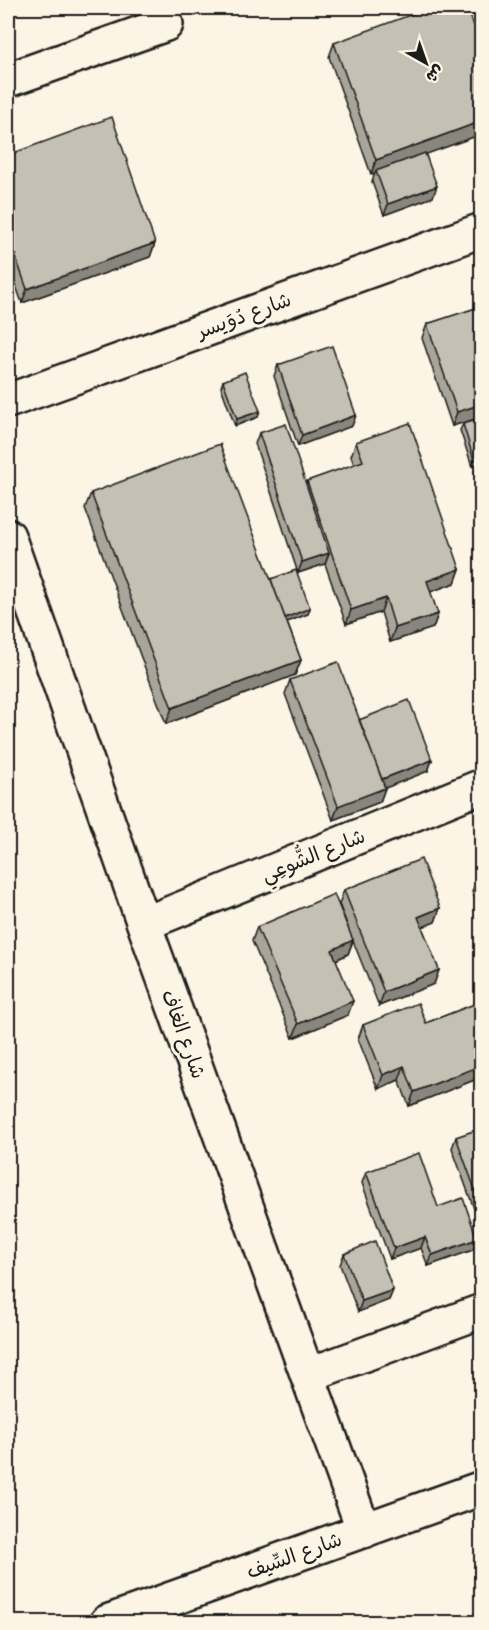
<svg xmlns="http://www.w3.org/2000/svg" width="489" height="1630" font-family="Mynerve,'Playpen Sans Arabic',sans-serif">
  <style>
    .lines { fill: none; stroke-linecap: round; stroke-linejoin: round }
    .minor-casing { stroke: #1c1c1c; stroke-width: 38 }
    .minor { stroke: #fcf5e5; stroke-width: 33 }
    .wall { fill: #a9a59a; stroke: #1c1c1c; stroke-width: 1.5 }
    .shaded-wall { fill: #89867d; stroke: #1c1c1c; stroke-width: 1.5 }
    .building { fill: #c4c0b3; stroke: #1c1c1c; stroke-width: 1.5 }
    .labels { text-anchor: middle; stroke-width: 6; stroke-linejoin: round; paint-order: stroke }
    .street-label { font-size: 20px; fill: #1c1c1c; stroke: #fcf5e5 }
  </style>
  <rect width="100%" height="100%" fill="#fcf5e5"/>
  <filter id="ink" filterUnits="userSpaceOnUse"><feTurbulence type="fractalNoise" baseFrequency=".0167" numOctaves="2"/><feDisplacementMap in="SourceGraphic" scale="12" xChannelSelector="R" yChannelSelector="G"/><feConvolveMatrix kernelMatrix="1 2 1 2 8 2 1 2 1" color-interpolation-filters="sRGB"/></filter>
  <g filter="url(#ink)">
    <g class="lines">
      <defs>
        <path id="minor" d="M 8,80 L 166,24
          M 8,401 L 482,230
          M 8,536 L 144,924 L 364,1531
          M 144,924 L 482,786
          M 308,1375 L 482,1311
          M 107,1622 L 482,1488"/>
      </defs>
      <use href="#minor" class="minor-casing"/>
      <use href="#minor" class="minor"/>
    </g>
    <path class="wall" d="M 334,43 L 482,46 L 482,134 L 426,154 L 433,197 L 384,215 L 372,182 L 375,173 L 371,174 L 329,57 Z
      M 8,155 L 155,243 L 150,257 L 22,303 L 8,263 Z
      M 482,306 L 482,417 L 452,426 L 422,338 L 427,324 Z
      M 278,365 L 356,415 L 352,426 L 298,446 L 274,376 Z
      M 223,381 L 258,417 L 235,426 L 221,387 Z
      M 482,418 L 482,492 L 475,472 L 478,464 L 472,466 L 460,430 L 463,424 Z
      M 259,433 L 306,483 L 307,481 L 354,465 L 351,456 L 356,442 L 460,569 L 455,583 L 430,592 L 438,614 L 433,628 L 390,642 L 381,612 L 346,624 L 325,564 L 298,573 L 255,444 Z
      M 91,493 L 271,579 L 310,608 L 308,614 L 287,622 L 301,660 L 295,675 L 166,724 L 85,508 Z
      M 290,680 L 432,760 L 428,771 L 385,788 L 380,802 L 333,820 L 285,694 Z
      M 482,879 L 482,913 L 472,892 L 476,881 Z
      M 344,890 L 440,908 L 435,922 L 422,927 L 439,970 L 434,984 L 379,1006 L 353,941 L 348,954 L 336,960 L 348,1015 L 293,1038 L 252,941 L 257,927 L 348,927 L 339,904 Z
      M 482,1001 L 482,1077 L 409,1106 L 399,1080 L 378,1089 L 358,1039 L 363,1025 L 426,1023 Z
      M 482,1128 L 482,1228 L 481,1228 L 452,1148 L 456,1137 Z
      M 366,1172 L 438,1207 L 473,1250 L 428,1266 L 421,1248 L 390,1259 L 362,1183 Z
      M 344,1254 L 393,1290 L 389,1300 L 358,1312 L 340,1265 Z"/>
    <path class="shaded-wall" d="M 482,121 L 482,134 L 377,172 L 376,171 L 375,173 L 371,174 L 376,160 Z
      M 437,186 L 433,197 L 384,215 L 388,204 Z
      M 155,243 L 150,257 L 22,303 L 27,289 Z
      M 482,404 L 482,417 L 452,426 L 457,412 Z
      M 260,411 L 258,417 L 235,426 L 237,419 Z
      M 356,415 L 352,426 L 298,446 L 302,435 Z
      M 482,457 L 482,462 L 478,461 L 478,464 L 472,466 L 474,460 Z
      M 329,553 L 325,564 L 298,573 L 302,562 Z
      M 460,569 L 455,583 L 422,595 L 427,581 Z
      M 386,598 L 381,612 L 346,624 L 351,610 Z
      M 310,608 L 308,614 L 277,626 L 279,620 Z
      M 438,614 L 433,628 L 390,642 L 395,628 Z
      M 301,660 L 295,675 L 166,724 L 172,708 Z
      M 432,760 L 428,771 L 385,788 L 380,802 L 333,820 L 338,806 L 380,780 Z
      M 440,908 L 435,922 L 413,931 L 418,917 Z
      M 353,940 L 348,954 L 327,964 L 332,950 Z
      M 439,970 L 434,984 L 379,1006 L 384,992 Z
      M 353,1001 L 348,1015 L 293,1038 L 298,1024 Z
      M 482,1065 L 482,1077 L 409,1106 L 414,1092 Z
      M 404,1066 L 399,1080 L 378,1089 L 383,1075 Z
      M 425,1237 L 421,1248 L 390,1259 L 394,1248 Z
      M 477,1239 L 473,1250 L 428,1266 L 432,1255 Z
      M 393,1290 L 389,1300 L 358,1312 L 362,1301 Z"/>
    <path class="building" d="M 429,8 L 467,8 L 482,46 L 482,121 L 376,160 L 334,43 Z
      M 112,117 L 155,243 L 27,289 L 8,235 L 8,155 Z
      M 425,153 L 437,186 L 388,204 L 376,171 Z
      M 482,306 L 482,404 L 457,412 L 427,324 Z
      M 332,346 L 356,415 L 302,435 L 278,365 Z
      M 245,372 L 260,411 L 237,419 L 223,381 Z
      M 482,418 L 482,457 L 474,460 L 463,424 Z
      M 410,423 L 460,569 L 427,581 L 438,614 L 395,628 L 386,598 L 351,610 L 307,481 L 363,461 L 356,442 Z
      M 286,424 L 329,553 L 302,562 L 259,433 Z
      M 220,444 L 301,660 L 172,708 L 91,493 Z
      M 482,460 L 482,470 L 478,461 Z
      M 296,570 L 310,608 L 285,618 L 271,579 Z
      M 338,662 L 385,788 L 338,806 L 290,680 Z
      M 409,700 L 432,760 L 382,779 L 359,720 Z
      M 421,859 L 440,908 L 418,917 L 439,970 L 384,992 L 344,890 Z
      M 482,879 L 482,893 L 476,881 Z
      M 334,894 L 353,940 L 332,950 L 353,1001 L 298,1024 L 257,927 Z
      M 482,1001 L 482,1065 L 414,1092 L 404,1066 L 383,1075 L 363,1025 L 418,1003 L 426,1023 Z
      M 482,1128 L 482,1209 L 456,1137 Z
      M 419,1153 L 438,1207 L 463,1198 L 477,1239 L 432,1255 L 425,1237 L 394,1248 L 366,1172 Z
      M 375,1241 L 393,1290 L 362,1301 L 344,1254 Z"/>
  </g>
  <g class="labels">
    <g class="street-label">
      <text transform="translate(244 315) rotate(-20)" y="7">شارع دُوَيسر</text>
      <text transform="translate(313 855) rotate(-22)" y="7">شارع الشُّوعِي</text>
      <text transform="translate(184 1034) rotate(70)" y="7">شارع الغاف</text>
      <text transform="translate(294 1555) rotate(-20)" y="7">شارع السِّيف</text>
    </g>
  </g>
  <rect width="489" height="1630" fill="none" stroke="#fcf5e5" stroke-width="30"/>
  <rect x="15" y="15" width="459" height="1600" fill="none" stroke="#1c1c1c" stroke-width="2" filter="url(#ink)"/>
  <g transform="translate(426 63) rotate(140)" stroke="#fcf5e5" stroke-width="4.5" paint-order="stroke">
  <path d="M0-4.5L10 22L0 15L-10 22Z" fill="#1c1c1c"/>
  <text y="-9" font-size="16" font-weight="bold" text-anchor="middle" fill="#1c1c1c">ش</text>
  </g>
</svg>
